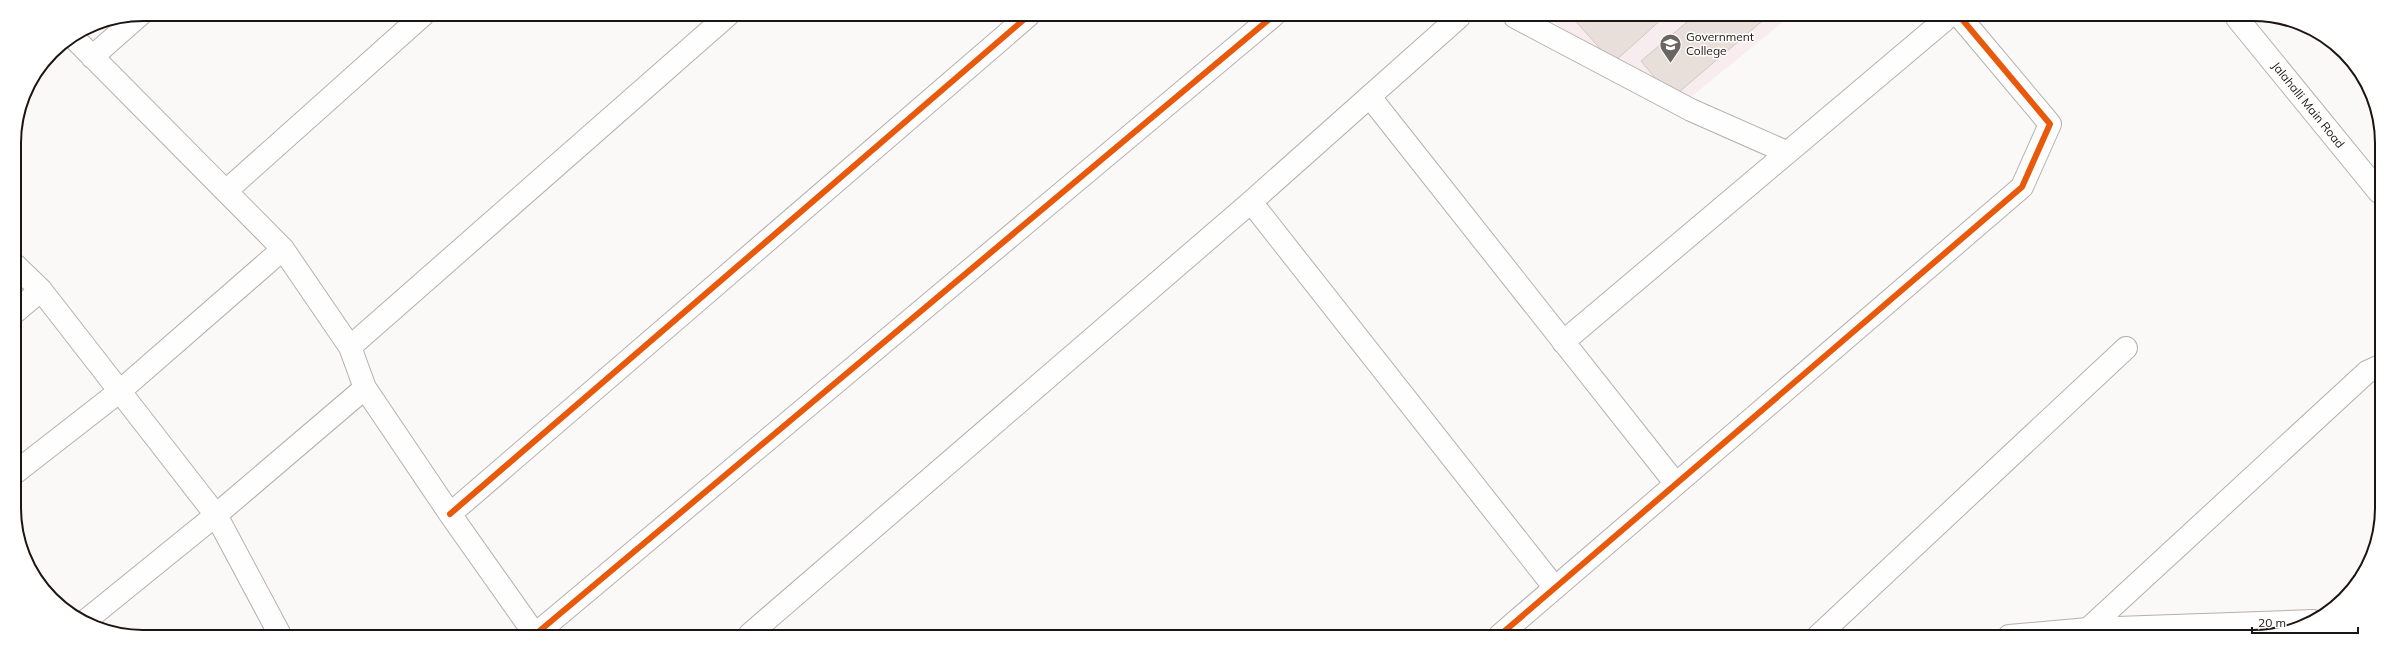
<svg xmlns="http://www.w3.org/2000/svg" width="2396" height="651" font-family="Mulish,sans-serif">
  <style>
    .education { fill: #f9ecee }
    .building { fill: #e9dfda; stroke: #cec9c7 }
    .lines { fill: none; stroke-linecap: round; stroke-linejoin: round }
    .street-casing { stroke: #b5b0ad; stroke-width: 24 }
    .secondary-casing { stroke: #b5b0ad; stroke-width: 24 }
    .street { stroke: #fefefe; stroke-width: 22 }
    .secondary { stroke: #fefefe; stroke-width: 22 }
    .cycleway-casing { stroke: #fff; stroke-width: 8 }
    .cycleway { stroke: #e8590c; stroke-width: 6 }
    .labels { text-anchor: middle; stroke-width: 3; stroke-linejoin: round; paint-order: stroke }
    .poi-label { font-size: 12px; fill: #1d1511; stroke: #fff; text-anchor: start }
    .street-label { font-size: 12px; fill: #1d1511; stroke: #fff }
    .rim { fill: none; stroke: #1d1511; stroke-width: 2 }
  </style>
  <rect width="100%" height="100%" fill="#fbf9f7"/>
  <path class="education" d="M 1547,17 L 1789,17 L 1674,111 Z"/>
  <path class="building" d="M 1572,17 L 1664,17 L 1613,63 Z
    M 1693,17 L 1767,17 L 1672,98 L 1641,61 Z"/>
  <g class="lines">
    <defs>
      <path id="street" d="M 1515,17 L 1691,110 L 1786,152
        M 73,37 L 283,249 L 350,347 L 365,388 L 450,514 L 534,633
        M 92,57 L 141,14
        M 1370,97 L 1676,484
        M 226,191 L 423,15
        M 1251,202 L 1555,588
        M 15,265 L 41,290 L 216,515 L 279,633
        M 15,312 L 41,290
        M 1563,342 L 1947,18
        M 350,347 L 728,15
        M 16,472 L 120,391 L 283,249
        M 450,514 L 1028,16
        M 84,622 L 216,515 L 365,388
        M 2088,629 L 2367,372 L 2378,367
        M 537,633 L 1273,16
        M 750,634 L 1251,202 L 1459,17
        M 1500,635 L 2022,187 L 2050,124 L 1961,18
        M 1818,636 L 2126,348"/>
      <path id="secondary" d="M 2237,18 L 2379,192
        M 2009,636 L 2088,629 L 2313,621"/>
    </defs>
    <use href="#street" class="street-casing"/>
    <use href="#secondary" class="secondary-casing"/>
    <use href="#street" class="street"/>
    <use href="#secondary" class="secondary"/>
    <defs>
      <path id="cycleway" d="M 450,514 L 1028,16
        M 537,633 L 1273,16
        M 1500,635 L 2022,187 L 2050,124 L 1961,18"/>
    </defs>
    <use href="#cycleway" class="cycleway-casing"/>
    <use href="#cycleway" class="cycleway"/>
  </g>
  <defs>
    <symbol id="university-pin" viewBox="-11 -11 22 30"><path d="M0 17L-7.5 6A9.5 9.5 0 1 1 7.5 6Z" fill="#6b6562" stroke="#fff"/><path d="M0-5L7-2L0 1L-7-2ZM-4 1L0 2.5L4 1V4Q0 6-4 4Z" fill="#fff"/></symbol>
  </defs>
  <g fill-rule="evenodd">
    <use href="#university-pin" x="1658" y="32" width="25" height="34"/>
  </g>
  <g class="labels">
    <g class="poi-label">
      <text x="1686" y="41">Government<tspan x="1686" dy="14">College</tspan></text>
    </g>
    <g class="street-label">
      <text transform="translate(2308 105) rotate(51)" y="4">Jalahalli Main Road</text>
    </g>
  </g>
  <path d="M0 0H2396V651H0ZM143 21H2253A122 122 0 0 1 2375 143V508A122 122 0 0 1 2253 630H143A122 122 0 0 1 21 508V143A122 122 0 0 1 143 21Z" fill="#fff" fill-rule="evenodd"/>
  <path class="rim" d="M143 21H2253A122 122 0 0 1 2375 143V508A122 122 0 0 1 2253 630H143A122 122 0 0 1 21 508V143A122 122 0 0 1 143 21Z"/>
  <path d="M2252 627v6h106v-6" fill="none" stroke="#1d1511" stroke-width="2"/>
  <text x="2258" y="627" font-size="12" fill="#1d1511" stroke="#ffffff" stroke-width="3" paint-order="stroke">20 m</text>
</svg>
